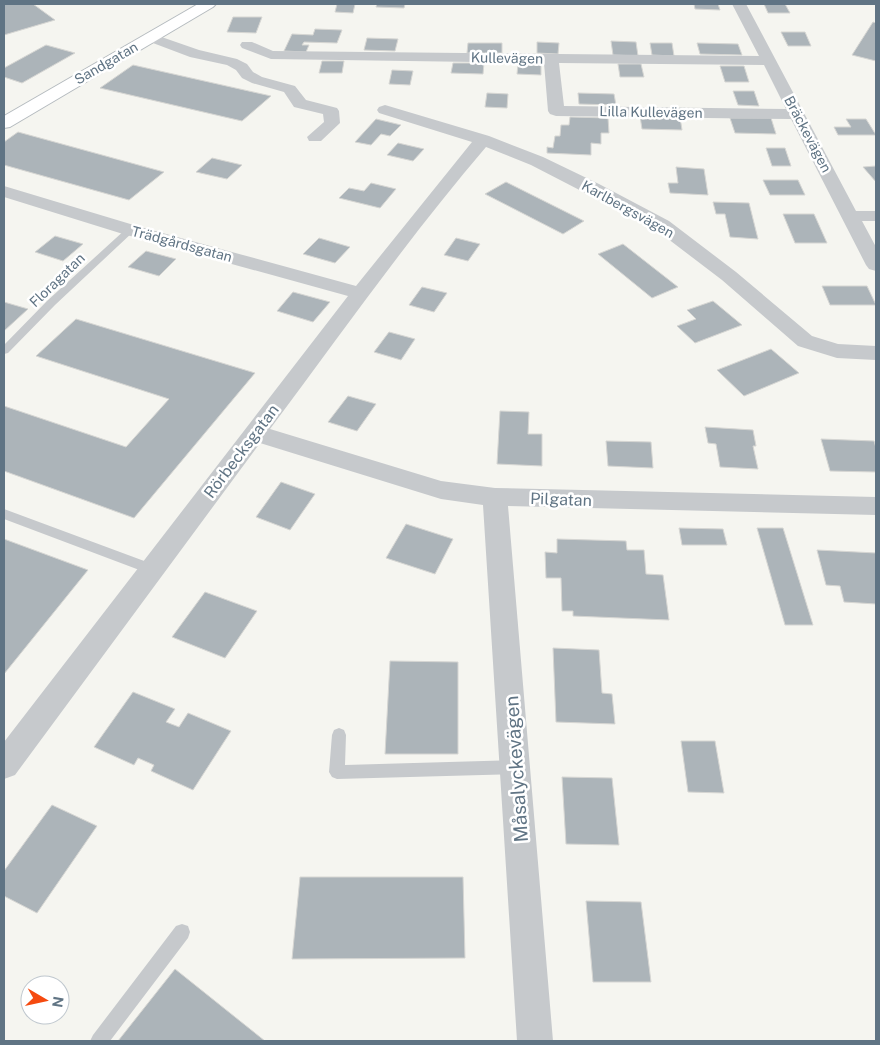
<svg xmlns="http://www.w3.org/2000/svg" width="880" height="1045" font-family="'Public Sans',sans-serif">
  <style>
    .building { fill: #acb4b9; stroke: #d6d6d3 }
    .lines { fill: none; stroke-linecap: round; stroke-linejoin: round }
    .secondary-casing { stroke: #b5bbbf; stroke-width: 2 }
    .service { fill: #c6c9cc; fill-rule: evenodd }
    .minor { fill: #c6c9cc; fill-rule: evenodd }
    .secondary { fill: #fff; fill-rule: evenodd }
    .labels { text-anchor: middle; stroke-width: 5; stroke-linejoin: round; paint-order: stroke }
    .far-street-label { font-size: 14px; fill: #607484; stroke: #fff }
    .street-label { font-size: 16px; fill: #607484; stroke: #fff }
    .near-street-label { font-size: 19px; fill: #607484; stroke: #fff }
  </style>
  <rect width="100%" height="100%" fill="#f5f5f0"/>
  <path class="building" d="M 4,4 L 33,4 L 55,20 L 4,35 Z
    M 337,4 L 355,4 L 353,13 L 335,12 Z
    M 377,4 L 405,4 L 404,8 L 376,7 Z
    M 694,4 L 718,4 L 720,10 L 695,9 Z
    M 764,4 L 785,4 L 790,13 L 768,13 Z
    M 233,17 L 262,17 L 256,33 L 227,32 Z
    M 873,22 L 876,23 L 876,61 L 852,55 Z
    M 315,29 L 342,30 L 337,43 L 304,42 L 302,45 L 309,45 L 306,52 L 284,51 L 292,34 L 313,35 Z
    M 781,32 L 805,32 L 811,46 L 788,46 Z
    M 367,38 L 398,39 L 395,51 L 364,50 Z
    M 611,41 L 636,42 L 638,56 L 613,55 Z
    M 537,42 L 559,43 L 558,54 L 537,53 Z
    M 468,43 L 502,43 L 502,53 L 467,53 Z
    M 650,43 L 672,43 L 674,56 L 652,55 Z
    M 697,43 L 738,44 L 742,55 L 700,54 Z
    M 46,45 L 75,53 L 22,83 L 4,77 L 4,68 Z
    M 322,61 L 344,61 L 342,73 L 319,73 Z
    M 453,63 L 484,63 L 483,74 L 451,73 Z
    M 518,64 L 541,65 L 541,75 L 517,74 Z
    M 618,64 L 641,64 L 644,77 L 620,77 Z
    M 133,65 L 271,96 L 242,121 L 100,88 Z
    M 720,66 L 744,66 L 749,82 L 725,82 Z
    M 392,70 L 413,71 L 410,85 L 389,84 Z
    M 733,91 L 754,91 L 759,106 L 738,105 Z
    M 487,93 L 508,94 L 507,108 L 485,107 Z
    M 578,93 L 614,94 L 616,105 L 579,104 Z
    M 640,116 L 680,117 L 682,130 L 642,129 Z
    M 570,117 L 608,118 L 609,133 L 601,133 L 601,144 L 591,143 L 591,155 L 547,153 L 547,147 L 553,148 L 555,136 L 560,136 L 561,125 L 569,125 Z
    M 730,118 L 771,118 L 776,134 L 735,133 Z
    M 376,119 L 401,125 L 390,136 L 381,134 L 371,145 L 355,142 Z
    M 846,119 L 866,119 L 876,135 L 838,135 L 834,127 L 851,127 Z
    M 18,132 L 164,172 L 129,200 L 4,165 L 4,142 Z
    M 398,143 L 424,149 L 413,161 L 387,155 Z
    M 766,148 L 785,148 L 791,166 L 772,166 Z
    M 212,158 L 242,165 L 227,179 L 196,172 Z
    M 876,166 L 876,182 L 863,167 Z
    M 676,167 L 704,169 L 708,195 L 670,193 L 668,183 L 678,183 Z
    M 763,180 L 798,180 L 805,195 L 770,195 Z
    M 506,182 L 584,221 L 563,234 L 485,194 Z
    M 371,183 L 396,189 L 380,208 L 339,198 L 349,188 L 364,191 Z
    M 713,202 L 749,203 L 758,239 L 730,237 L 725,214 L 716,214 Z
    M 783,214 L 814,214 L 827,243 L 795,243 Z
    M 55,236 L 83,244 L 63,261 L 35,252 Z
    M 319,238 L 350,247 L 335,263 L 303,254 Z
    M 456,238 L 480,244 L 468,261 L 444,255 Z
    M 623,244 L 678,287 L 652,298 L 598,254 Z
    M 146,251 L 176,259 L 159,276 L 128,267 Z
    M 822,286 L 867,286 L 876,305 L 830,305 Z
    M 422,287 L 447,293 L 434,312 L 409,305 Z
    M 293,292 L 330,302 L 313,322 L 277,311 Z
    M 713,301 L 742,325 L 695,343 L 677,326 L 696,319 L 687,310 Z
    M 4,302 L 28,309 L 4,331 Z
    M 76,319 L 255,373 L 134,518 L 4,471 L 4,406 L 126,447 L 169,399 L 36,356 Z
    M 389,332 L 415,339 L 401,360 L 374,352 Z
    M 771,349 L 799,373 L 744,396 L 717,370 Z
    M 348,396 L 376,404 L 357,431 L 328,422 Z
    M 500,411 L 529,412 L 528,434 L 542,434 L 542,466 L 497,464 Z
    M 705,427 L 753,430 L 756,446 L 753,446 L 758,469 L 720,467 L 716,444 L 708,443 Z
    M 821,439 L 874,441 L 876,448 L 876,472 L 830,471 Z
    M 606,441 L 651,442 L 653,468 L 608,466 Z
    M 281,482 L 315,494 L 290,530 L 256,517 Z
    M 406,524 L 453,539 L 435,574 L 386,558 Z
    M 679,528 L 723,529 L 727,545 L 682,545 Z
    M 757,528 L 783,528 L 813,625 L 785,625 Z
    M 4,539 L 88,570 L 4,674 Z
    M 557,539 L 626,541 L 627,550 L 644,550 L 646,574 L 663,575 L 669,620 L 573,616 L 573,611 L 562,611 L 561,578 L 546,578 L 545,552 L 557,553 Z
    M 817,550 L 876,553 L 876,604 L 844,602 L 840,586 L 826,585 Z
    M 205,592 L 257,611 L 225,658 L 172,637 Z
    M 553,648 L 599,650 L 602,693 L 612,694 L 615,724 L 556,722 Z
    M 390,661 L 458,662 L 458,754 L 385,754 Z
    M 133,692 L 175,709 L 166,722 L 179,727 L 188,713 L 231,731 L 193,790 L 151,771 L 154,765 L 138,758 L 134,765 L 94,747 Z
    M 681,741 L 715,741 L 724,793 L 688,792 Z
    M 562,777 L 612,778 L 619,845 L 566,844 Z
    M 52,805 L 97,826 L 37,913 L 4,896 L 4,871 Z
    M 300,877 L 463,877 L 465,958 L 292,959 Z
    M 586,901 L 641,902 L 651,982 L 593,982 Z
    M 175,969 L 265,1041 L 118,1041 Z"/>
  <g class="lines">
    <defs>
      <path id="secondary" d="M 198,4 L 216,4 L 213,7 L 10,127 L 4,128 L 4,116 Z"/>
    </defs>
    <use href="#secondary" class="secondary-casing"/>
    <path class="service" d="M 130,227 L 133,228 L 133,232 L 55,305 L 8,353 L 4,354 L 4,345 L 47,301 L 127,228 Z
      M 4,509 L 155,565 L 157,569 L 155,573 L 150,574 L 4,519 Z
      M 339,728 L 344,730 L 346,735 L 345,765 L 516,760 L 521,762 L 524,767 L 521,772 L 516,774 L 337,779 L 332,777 L 329,772 L 332,735 L 334,730 Z
      M 182,924 L 188,926 L 190,932 L 188,938 L 110,1041 L 90,1041 L 93,1035 L 176,926 Z"/>
    <path class="minor" d="M 732,4 L 746,4 L 856,211 L 876,211 L 876,221 L 862,221 L 876,247 L 876,271 L 869,269 L 866,265 L 791,119 L 556,116 L 550,114 L 548,111 L 544,63 L 271,59 L 242,48 L 240,45 L 242,42 L 252,42 L 273,51 L 759,56 ZM 559,63 L 764,65 L 786,109 L 564,106 Z
      M 150,33 L 199,50 L 237,59 L 247,64 L 253,72 L 262,77 L 295,86 L 306,100 L 337,108 L 339,111 L 340,123 L 321,141 L 309,141 L 307,137 L 324,122 L 323,114 L 294,107 L 284,92 L 252,83 L 242,78 L 236,70 L 227,65 L 190,57 L 145,40 L 143,37 L 145,34 Z
      M 385,105 L 489,136 L 543,157 L 599,184 L 669,221 L 736,272 L 812,336 L 838,344 L 876,346 L 876,360 L 837,358 L 798,346 L 722,280 L 655,229 L 531,165 L 486,147 C 409,237 341,334 270,429 L 441,481 L 495,488 L 876,497 L 876,515 L 508,506 L 553,1041 L 517,1041 L 483,505 L 441,499 L 260,443 L 15,775 L 4,779 L 4,742 L 348,296 L 123,234 L 4,197 L 4,186 L 137,226 L 356,286 L 472,142 L 379,113 L 377,110 L 379,107 Z"/>
    <use href="#secondary" class="secondary"/>
  </g>
  <g class="labels">
    <g class="far-street-label">
      <text transform="translate(507 58) rotate(1)" y="5">Kullevägen</text>
      <text transform="translate(106 63) rotate(-30)" y="5">Sandgatan</text>
      <text transform="translate(651 112) rotate(1)" y="5">Lilla Kullevägen</text>
      <text transform="translate(808 134) rotate(62)" y="5">Bräckevägen</text>
      <text transform="translate(628 209) rotate(29)" y="5">Karlbergsvägen</text>
      <text transform="translate(182 244) rotate(15)" y="5">Trädgårdsgatan</text>
      <text transform="translate(57 280) rotate(-44)" y="5">Floragatan</text>
    </g>
    <g class="street-label">
      <text transform="translate(241 451) rotate(-53)" y="6">Rörbecksgatan</text>
      <text transform="translate(561 499) rotate(2)" y="6">Pilgatan</text>
    </g>
    <g class="near-street-label">
      <text transform="translate(516 769) rotate(-94)" y="7">Måsalyckevägen</text>
    </g>
  </g>
  <rect width="880" height="1045" fill="none" stroke="#607484" stroke-width="10"/>
  <g transform="translate(45 1000) rotate(99)"><circle r="24" fill="#ffffff" stroke="#bfc7ce"/>
  <path d="M0-4L9 19L0 12L-9 19Z" fill="#f54a10"/>
  <text y="-8" font-size="14" font-weight="bold" text-anchor="middle" fill="#607484">N</text>
  </g>
</svg>
